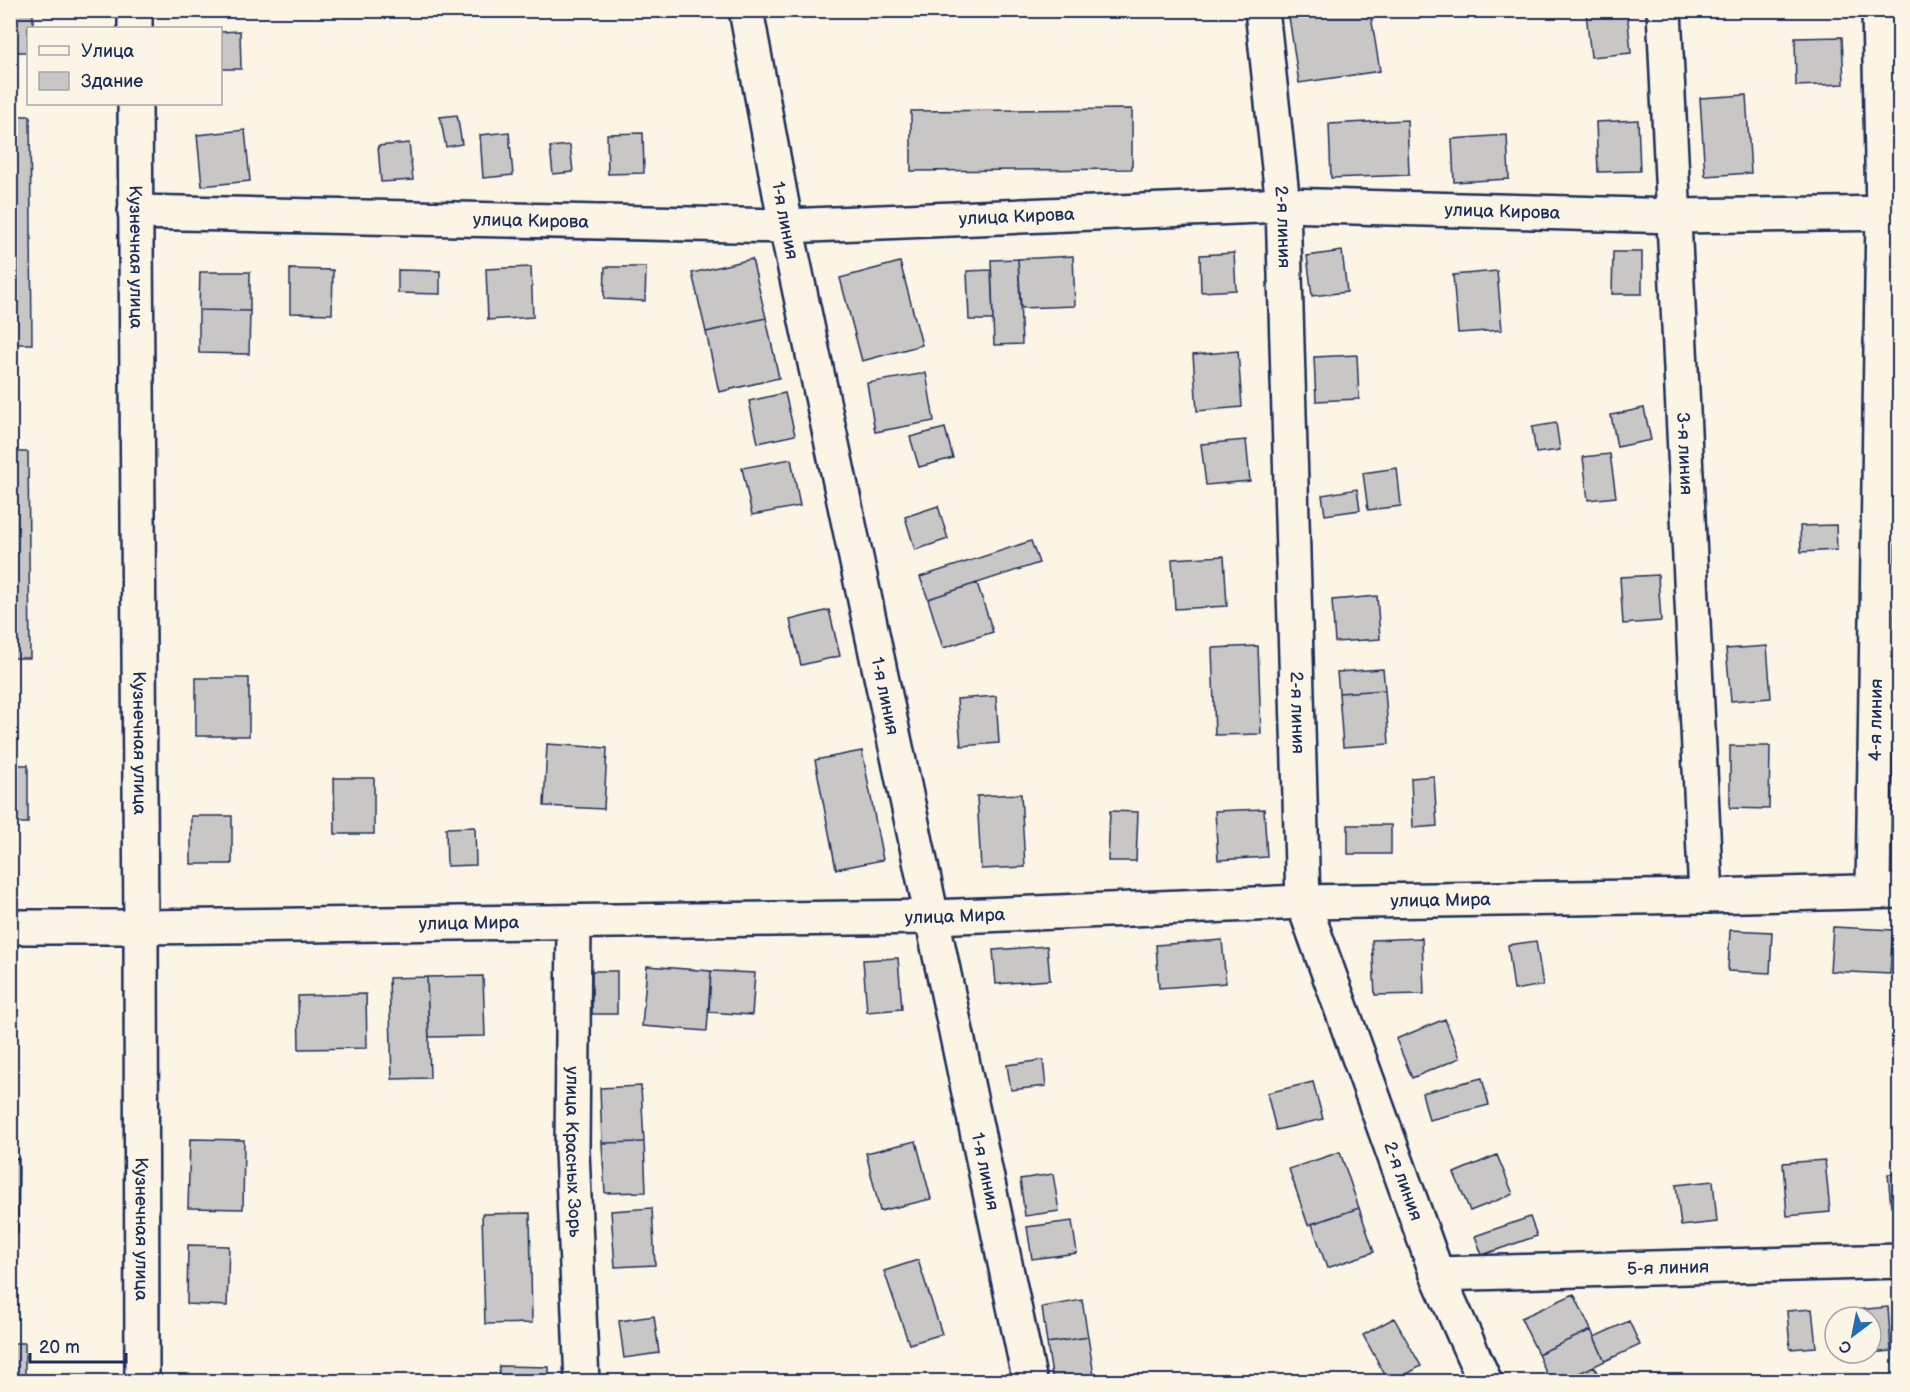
<svg xmlns="http://www.w3.org/2000/svg" width="1910" height="1392" font-family="'Balsamiq Sans',sans-serif">
  <style>
    .building { fill: #c8c7c6; stroke: #1b2f5e; stroke-width: 1.5 }
    .lines { fill: none; stroke-linecap: round; stroke-linejoin: round }
    .minor-casing { stroke: #1b2f5e; stroke-width: 38 }
    .major-casing { stroke: #1b2f5e; stroke-width: 38 }
    .minor { stroke: #fcf5e5; stroke-width: 33 }
    .major { stroke: #fcf5e5; stroke-width: 33 }
    .labels { text-anchor: middle; stroke-width: 4.5; stroke-linejoin: round; paint-order: stroke }
    .street-label { font-size: 18px; fill: #1b2f5e; stroke: #fcf5e5 }
  </style>
  <rect width="100%" height="100%" fill="#fcf5e5"/>
  <filter id="ink" filterUnits="userSpaceOnUse"><feTurbulence type="fractalNoise" baseFrequency=".0167" numOctaves="2"/><feDisplacementMap in="SourceGraphic" scale="12" xChannelSelector="R" yChannelSelector="G"/><feConvolveMatrix kernelMatrix="1 2 1 2 8 2 1 2 1" color-interpolation-filters="sRGB"/></filter>
  <g filter="url(#ink)">
    <path class="building" d="M 10,10 L 33,10 L 33,28 L 28,28 L 28,52 L 10,52 Z
      M 192,10 L 228,10 L 227,17 L 191,13 Z
      M 1288,10 L 1370,10 L 1380,71 L 1299,83 Z
      M 1627,10 L 1631,53 L 1591,57 L 1586,13 Z
      M 240,31 L 241,69 L 220,69 L 220,32 Z
      M 1842,37 L 1844,84 L 1796,86 L 1795,38 Z
      M 1746,95 L 1751,173 L 1705,176 L 1700,98 Z
      M 1132,109 L 1132,169 L 911,171 L 911,111 Z
      M 457,115 L 462,144 L 446,147 L 440,117 Z
      M 10,116 L 30,116 L 32,344 L 10,344 Z
      M 1407,120 L 1409,175 L 1331,178 L 1329,124 Z
      M 1638,120 L 1640,171 L 1598,172 L 1596,122 Z
      M 245,130 L 250,181 L 202,186 L 197,135 Z
      M 509,132 L 513,175 L 483,178 L 480,135 Z
      M 643,133 L 644,173 L 608,174 L 607,134 Z
      M 1507,135 L 1509,179 L 1454,182 L 1452,139 Z
      M 409,143 L 413,180 L 381,182 L 378,146 Z
      M 570,145 L 573,172 L 553,174 L 550,147 Z
      M 1342,251 L 1347,292 L 1312,296 L 1307,256 Z
      M 1613,252 L 1642,252 L 1642,294 L 1612,294 Z
      M 1234,253 L 1236,290 L 1201,292 L 1200,255 Z
      M 1073,256 L 1075,306 L 1021,308 L 1018,259 Z
      M 752,259 L 766,318 L 706,332 L 692,273 Z
      M 1018,259 L 1022,344 L 994,345 L 991,260 Z
      M 900,262 L 922,345 L 862,361 L 840,278 Z
      M 531,267 L 533,317 L 488,320 L 486,269 Z
      M 605,267 L 646,267 L 645,301 L 604,299 Z
      M 290,269 L 333,270 L 332,314 L 290,313 Z
      M 398,270 L 440,271 L 440,294 L 398,293 Z
      M 991,270 L 993,320 L 969,320 L 967,271 Z
      M 1497,271 L 1502,330 L 1458,333 L 1453,275 Z
      M 200,272 L 250,272 L 250,311 L 199,310 Z
      M 199,310 L 250,311 L 249,354 L 199,353 Z
      M 766,318 L 779,378 L 719,392 L 706,332 Z
      M 1238,351 L 1242,407 L 1197,411 L 1193,355 Z
      M 1357,355 L 1359,399 L 1316,401 L 1314,357 Z
      M 926,373 L 934,421 L 875,432 L 867,383 Z
      M 785,393 L 795,435 L 758,443 L 749,401 Z
      M 1644,408 L 1651,440 L 1617,447 L 1611,415 Z
      M 1556,423 L 1560,450 L 1536,453 L 1532,427 Z
      M 945,428 L 953,458 L 919,467 L 910,437 Z
      M 1246,440 L 1250,481 L 1206,485 L 1201,444 Z
      M 10,452 L 28,452 L 30,658 L 10,658 Z
      M 1610,454 L 1616,497 L 1588,500 L 1583,457 Z
      M 791,459 L 800,506 L 752,515 L 742,468 Z
      M 1397,468 L 1401,506 L 1368,510 L 1363,473 Z
      M 1357,489 L 1360,510 L 1325,515 L 1322,495 Z
      M 938,506 L 948,539 L 915,550 L 905,517 Z
      M 1836,525 L 1837,550 L 1801,552 L 1800,526 Z
      M 1031,541 L 1039,563 L 928,599 L 920,577 Z
      M 1224,556 L 1227,606 L 1175,609 L 1172,559 Z
      M 1658,575 L 1661,621 L 1623,624 L 1620,577 Z
      M 977,583 L 993,632 L 943,648 L 928,599 Z
      M 1377,596 L 1380,639 L 1335,642 L 1332,600 Z
      M 829,610 L 840,656 L 801,665 L 790,620 Z
      M 1258,646 L 1261,734 L 1215,735 L 1212,648 Z
      M 1767,646 L 1771,698 L 1731,701 L 1726,649 Z
      M 1383,669 L 1385,690 L 1339,693 L 1337,672 Z
      M 196,678 L 249,678 L 249,736 L 196,736 Z
      M 1385,690 L 1389,744 L 1343,747 L 1339,693 Z
      M 996,696 L 999,743 L 961,746 L 957,699 Z
      M 547,744 L 607,748 L 604,809 L 544,806 Z
      M 1730,746 L 1770,746 L 1769,809 L 1730,808 Z
      M 862,751 L 883,860 L 836,869 L 815,760 Z
      M 10,765 L 28,765 L 28,823 L 10,823 Z
      M 1434,776 L 1437,826 L 1413,828 L 1411,778 Z
      M 334,778 L 374,778 L 374,834 L 335,834 Z
      M 1021,794 L 1025,867 L 981,869 L 977,796 Z
      M 1264,809 L 1267,857 L 1218,860 L 1215,811 Z
      M 1110,811 L 1138,812 L 1136,861 L 1108,861 Z
      M 191,816 L 232,816 L 232,864 L 191,864 Z
      M 1348,825 L 1391,825 L 1391,854 L 1348,854 Z
      M 475,827 L 476,865 L 447,866 L 446,828 Z
      M 1833,927 L 1893,930 L 1890,974 L 1830,971 Z
      M 1730,930 L 1772,932 L 1770,973 L 1728,971 Z
      M 1422,938 L 1424,994 L 1375,995 L 1372,940 Z
      M 1222,940 L 1226,983 L 1159,988 L 1156,945 Z
      M 1536,941 L 1543,985 L 1514,990 L 1508,945 Z
      M 1047,946 L 1050,980 L 996,984 L 993,950 Z
      M 898,958 L 902,1009 L 867,1012 L 863,960 Z
      M 647,966 L 711,971 L 707,1031 L 642,1026 Z
      M 592,971 L 617,971 L 617,1014 L 592,1014 Z
      M 711,971 L 755,973 L 752,1015 L 709,1012 Z
      M 483,976 L 485,1036 L 429,1037 L 427,977 Z
      M 427,977 L 430,1078 L 392,1079 L 389,978 Z
      M 366,994 L 367,1048 L 299,1049 L 298,996 Z
      M 1445,1019 L 1460,1058 L 1412,1078 L 1396,1039 Z
      M 1043,1060 L 1046,1086 L 1011,1090 L 1007,1065 Z
      M 1482,1078 L 1489,1105 L 1429,1120 L 1422,1093 Z
      M 1313,1082 L 1323,1119 L 1276,1130 L 1267,1093 Z
      M 641,1086 L 644,1142 L 602,1143 L 600,1088 Z
      M 190,1139 L 244,1140 L 243,1209 L 188,1208 Z
      M 916,1141 L 931,1199 L 880,1211 L 866,1153 Z
      M 644,1142 L 646,1192 L 605,1193 L 602,1143 Z
      M 1340,1152 L 1359,1208 L 1308,1225 L 1289,1169 Z
      M 1497,1155 L 1513,1194 L 1470,1211 L 1454,1173 Z
      M 10,1158 L 19,1159 L 18,1233 L 10,1233 Z
      M 1825,1160 L 1830,1212 L 1787,1216 L 1783,1163 Z
      M 1900,1173 L 1900,1205 L 1891,1206 L 1888,1174 Z
      M 1053,1174 L 1059,1211 L 1025,1216 L 1020,1179 Z
      M 1713,1181 L 1717,1222 L 1681,1226 L 1676,1185 Z
      M 652,1208 L 655,1265 L 615,1267 L 611,1211 Z
      M 1359,1208 L 1374,1252 L 1327,1268 L 1312,1224 Z
      M 530,1213 L 532,1323 L 485,1324 L 482,1214 Z
      M 1530,1217 L 1537,1236 L 1482,1255 L 1475,1236 Z
      M 1072,1221 L 1077,1253 L 1032,1259 L 1027,1227 Z
      M 188,1245 L 229,1246 L 227,1306 L 187,1304 Z
      M 918,1260 L 942,1334 L 909,1344 L 884,1271 Z
      M 1574,1294 L 1591,1330 L 1538,1354 L 1521,1318 Z
      M 1082,1300 L 1088,1337 L 1047,1343 L 1042,1307 Z
      M 1888,1307 L 1891,1351 L 1871,1353 L 1871,1317 L 1846,1317 L 1845,1311 Z
      M 1812,1309 L 1816,1347 L 1790,1349 L 1787,1311 Z
      M 654,1316 L 659,1353 L 624,1358 L 619,1321 Z
      M 1394,1318 L 1421,1366 L 1393,1382 L 1389,1382 L 1363,1335 Z
      M 1629,1321 L 1640,1345 L 1605,1361 L 1594,1337 Z
      M 1591,1330 L 1605,1361 L 1561,1382 L 1550,1382 L 1538,1354 Z
      M 1088,1337 L 1095,1382 L 1053,1382 L 1047,1343 Z
      M 10,1343 L 25,1343 L 25,1382 L 10,1382 Z
      M 499,1366 L 549,1367 L 549,1382 L 499,1382 Z
      M 1594,1366 L 1601,1382 L 1561,1382 Z"/>
    <g class="lines">
      <defs>
        <g id="minor">
          <path id="s1" d="M 746,10 L 786,226 L 1030,1382"/>
          <path id="s2" d="M 1262,10 L 1283,205 L 1303,902 L 1437,1274 L 1485,1382"/>
          <path id="s3" d="M 1664,10 L 1706,896"/>
          <path d="M 135,28 L 135,10"/>
          <path id="s4" d="M 135,104 L 141,927 L 142,1382"/>
          <path id="s5" d="M 135,212 L 786,226 L 1283,205 L 1674,216 L 1900,213"/>
          <path id="s6" d="M 1873,890 L 1883,212 L 1879,10"/>
          <path id="s7" d="M 574,922 L 572,1151 L 582,1382"/>
          <path id="s8" d="M 1437,1274 L 1900,1261"/>
        </g>
        <g id="major">
          <path id="s9" d="M 10,927 L 141,927 L 933,917 L 1303,902 L 1706,896 L 1900,891"/>
        </g>
      </defs>
      <use href="#minor" class="minor-casing"/>
      <use href="#major" class="major-casing"/>
      <use href="#minor" class="minor"/>
      <use href="#major" class="major"/>
    </g>
  </g>
  <g class="labels">
    <g class="street-label">
      <text dy="6" stroke="none"><textPath href="#s5" startOffset="1368">улица Кирова</textPath></text>
      <text dy="6" stroke="none"><textPath href="#s5" startOffset="882">улица Кирова</textPath></text>
      <text dy="6" stroke="none"><textPath href="#s5" startOffset="396">улица Кирова</textPath></text>
      <text dy="6" stroke="none"><textPath href="#s1" startOffset="214">1-я линия</textPath></text>
      <text dy="6" stroke="none"><textPath href="#s2" startOffset="218">2-я линия</textPath></text>
      <text dy="6" stroke="none"><textPath href="#s4" startOffset="153">Кузнечная улица</textPath></text>
      <text dy="6" stroke="none"><textPath href="#s3" startOffset="444">3-я линия</textPath></text>
      <text dy="6" stroke="none"><textPath href="#s1" startOffset="700">1-я линия</textPath></text>
      <text dy="6" stroke="none"><textPath href="#s2" startOffset="704">2-я линия</textPath></text>
      <text dy="6" stroke="none"><textPath href="#s6" startOffset="170">4-я линия</textPath></text>
      <text dy="6" stroke="none"><textPath href="#s4" startOffset="639">Кузнечная улица</textPath></text>
      <text dy="6" stroke="none"><textPath href="#s9" startOffset="1431">улица Мира</textPath></text>
      <text dy="6" stroke="none"><textPath href="#s9" startOffset="945">улица Мира</textPath></text>
      <text dy="6" stroke="none"><textPath href="#s9" startOffset="459">улица Мира</textPath></text>
      <text dy="6" stroke="none"><textPath href="#s7" startOffset="230">улица Красных Зорь</textPath></text>
      <text dy="6" stroke="none"><textPath href="#s1" startOffset="1186">1-я линия</textPath></text>
      <text dy="6" stroke="none"><textPath href="#s2" startOffset="1190">2-я линия</textPath></text>
      <text dy="6" stroke="none"><textPath href="#s4" startOffset="1125">Кузнечная улица</textPath></text>
      <text dy="6" stroke="none"><textPath href="#s8" startOffset="231">5-я линия</textPath></text>
    </g>
  </g>
  <rect width="1910" height="1392" fill="none" stroke="#fcf5e5" stroke-width="36"/>
  <rect x="18" y="18" width="1874" height="1356" fill="none" stroke="#1b2f5e" stroke-width="2" filter="url(#ink)"/>
  <rect x="27" y="27" width="195" height="78" fill="#fcf5e5" stroke="#a2a6af" stroke-width="1.5"/>
  <rect x="39" y="46" width="30" height="9" fill="#fcf5e5" stroke="#a2a6af" stroke-width="1.5"/>
  <text x="81" y="57" font-size="18" fill="#1b2f5e">Улица</text>
  <rect x="39" y="72" width="30" height="18" fill="#c8c7c6" stroke="#a2a6af" stroke-width="1.5"/>
  <text x="81" y="87" font-size="18" fill="#1b2f5e">Здание</text>
  <g transform="translate(1853 1335) rotate(212)"><circle r="28" fill="#fcf5e5" stroke="#a2a6af" stroke-width="1.5"/>
  <path d="M0-4.5L10 22L0 15L-10 22Z" fill="#1f6fb2"/>
  <text y="-9" font-size="16" font-weight="bold" text-anchor="middle" fill="#1b2f5e">С</text>
  </g>
  <path d="M30 1353v9h96v-9" fill="none" stroke="#1b2f5e" stroke-width="3"/>
  <text x="39" y="1353" font-size="18" fill="#1b2f5e" stroke="#fcf5e5" stroke-width="4.5" paint-order="stroke">20 m</text>
</svg>
